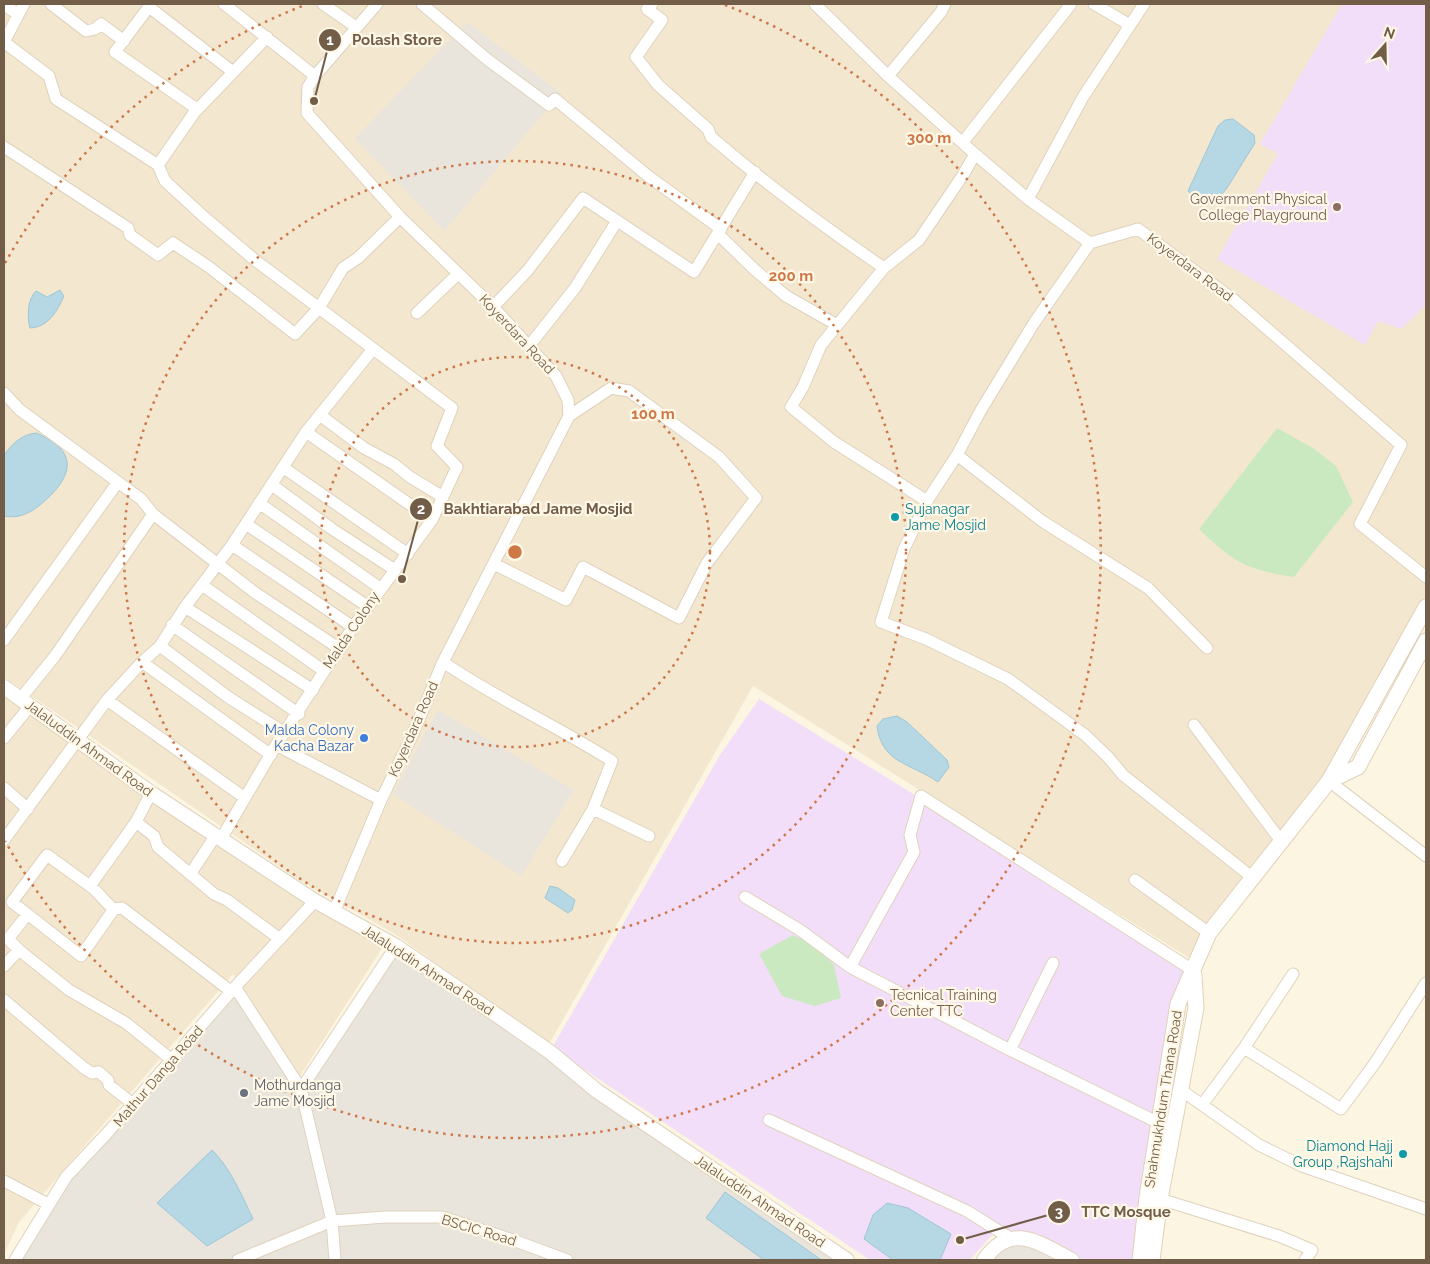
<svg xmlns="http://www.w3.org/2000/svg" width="1430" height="1264" font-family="Raleway,sans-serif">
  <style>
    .residential { fill: #f3e7cf }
    .industrial { fill: #eae5dc }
    .education { fill: #f2def8 }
    .green { fill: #cbe9c0 }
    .water { fill: #b6d8e4; stroke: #9dc6d6 }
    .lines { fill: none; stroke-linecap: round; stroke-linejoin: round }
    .minor-casing { stroke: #dfd2bd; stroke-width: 13 }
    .tertiary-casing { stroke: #dfd2bd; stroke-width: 16 }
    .secondary-casing { stroke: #e1d1b8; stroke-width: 17 }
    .minor { stroke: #fff; stroke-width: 11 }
    .tertiary { stroke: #fff; stroke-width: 14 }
    .secondary { stroke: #fff; stroke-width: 15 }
    .ring { fill: none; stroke: #ce7747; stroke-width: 2.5; stroke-dasharray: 2.5 5 }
    .education-dot { fill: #8d6e63; stroke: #fff8e7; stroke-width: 2 }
    .culture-dot { fill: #0f9aa8; stroke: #fff8e7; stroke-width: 2 }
    .shop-dot { fill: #3f7fe0; stroke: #fff8e7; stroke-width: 2 }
    .worship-dot { fill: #6b7280; stroke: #fff8e7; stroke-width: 2 }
    .labels { text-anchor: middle; stroke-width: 4.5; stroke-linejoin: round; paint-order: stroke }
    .education-label { font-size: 14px; fill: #785e54; stroke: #fff8e7; text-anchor: end }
    .street-label { font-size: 14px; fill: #725d48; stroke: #fff8e7 }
    .culture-label { font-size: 14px; fill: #0d838f; stroke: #fff8e7; text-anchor: start }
    .shop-label { font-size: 14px; fill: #366cbe; stroke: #fff8e7; text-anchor: end }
    .worship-label { font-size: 14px; fill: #5b616d; stroke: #fff8e7; text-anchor: start }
    .centre { fill: #ce7747; stroke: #fff8e7; stroke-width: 2.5 }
    .ring-label { font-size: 15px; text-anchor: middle; font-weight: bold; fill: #ce7747; stroke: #fff8e7; stroke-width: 4.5; stroke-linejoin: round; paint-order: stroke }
    .leader { fill: none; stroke: #725d48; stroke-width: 2 }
    .callout-dot { fill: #725d48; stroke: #fff8e7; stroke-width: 2 }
    .mark-label { font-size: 15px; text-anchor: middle; font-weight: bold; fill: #fff }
    .callout-label { font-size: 15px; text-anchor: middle; font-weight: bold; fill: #725d48; stroke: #fff8e7; stroke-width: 4.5; stroke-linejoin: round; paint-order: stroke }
  </style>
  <rect width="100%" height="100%" fill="#fcf5e1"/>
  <path class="residential" d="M 4,4 L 1426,4 L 1426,619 L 1349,762 L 1191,959 L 753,686 L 549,1044 L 395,934 L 296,878 L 4,677 Z
    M 4,692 L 61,735 L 388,939 L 300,1076 L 233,974 L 19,1222 L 4,1254 Z"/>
  <path class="industrial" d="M 467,22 L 561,93 L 444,231 L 355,138 Z
    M 438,710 L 574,790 L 521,876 L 393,794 Z
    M 393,943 L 551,1050 L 848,1260 L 9,1260 L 29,1227 L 85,1153 L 236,977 L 302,1080 Z
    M 1010,1238 L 1075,1260 L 987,1260 Z"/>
  <path class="education" d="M 1342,4 L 1426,4 L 1426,305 L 1401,329 L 1378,321 L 1365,345 L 1217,259 L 1278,154 L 1260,144 Z
    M 759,699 L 1191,965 L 1173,1063 L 1161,1175 L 1148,1260 L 1077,1260 L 1004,1232 L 991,1236 L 970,1260 L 870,1260 L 552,1048 L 720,755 Z"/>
  <path class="green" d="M 1277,428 L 1313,448 L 1336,466 L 1353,502 L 1294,577 C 1247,570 1233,562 1199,529 Z
    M 793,935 L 816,947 L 834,965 L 841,998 L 815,1006 L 782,996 L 759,954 Z"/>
  <path class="water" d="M 1233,119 L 1254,135 L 1255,143 L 1227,188 L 1212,206 L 1193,196 L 1188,191 L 1218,126 L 1225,120 Z
    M 60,290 L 64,296 C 57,311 49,327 30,328 C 27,317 27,300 36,291 L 47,297 Z
    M 36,433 C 70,447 78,467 51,495 C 38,508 23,520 4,516 L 4,455 C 13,443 21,435 36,433 Z
    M 897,716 L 907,722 L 947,760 L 949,767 L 938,782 C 911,763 882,764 877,726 L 883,719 Z
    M 550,886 L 558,888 L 575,900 L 572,910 L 568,913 L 545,898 Z
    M 212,1150 C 231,1169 241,1194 253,1219 L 207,1246 L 157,1203 Z
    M 725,1192 L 820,1259 L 764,1260 L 706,1218 Z
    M 887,1203 L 908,1208 L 951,1234 L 940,1260 L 893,1260 L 864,1239 L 873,1215 Z"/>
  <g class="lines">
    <defs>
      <path id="minor" d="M 51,4 L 86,31 L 95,29 L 101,24 L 124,41
        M 151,4 L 115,52 L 197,109
        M 224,4 L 315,76
        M 323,4 L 356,27
        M 422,4 L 488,60 L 549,105 L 555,99 L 648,176 L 721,229
        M 652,4 L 647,9 L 662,20 L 636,57 L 658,85 L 708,129 L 711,137 C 766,184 824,227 884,268
        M 815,4 L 888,76 L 975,154 L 1028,199 L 1090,243 L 1138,229 L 1234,300 L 1401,445 L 1360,524 L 1426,577
        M 1094,4 L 1130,25
        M 4,5 L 18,14
        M 149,7 L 233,72
        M 4,42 L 49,76 L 56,99 L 158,165 L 165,181 L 203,216 L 256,261 L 319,308 L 343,268 L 358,258 L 400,217
        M 4,42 L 24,4
        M 888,76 L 941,12 L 945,4
        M 963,142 L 1071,4
        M 4,147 L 128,228 L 130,235 L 158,255 L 173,243 L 209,267 L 295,334 L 319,308 L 452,408 L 437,446 L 457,467 L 432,520 L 353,627 L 276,745 L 221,839
        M 975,154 L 963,175 L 919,240 L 884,268 L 821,345 L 803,387 L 791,407 L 834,442 L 927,501 L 904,549 L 881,622 L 926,639 L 1008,679 L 1085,735 L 1108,757 L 1123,775 L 1253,878
        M 158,165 L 194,113 L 267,37
        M 1028,199 L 1083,97 L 1144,4
        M 718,234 L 755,270 L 786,296 L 837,325
        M 493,307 L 528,270 L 583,198 L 694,272 L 755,172
        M 417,313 L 458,274
        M 529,346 L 575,288 L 617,221
        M 4,393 L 20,410 L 141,499 L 153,514 L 254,592 L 340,649
        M 320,415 L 364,448 L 394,464 L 410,477 L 443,497
        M 306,432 L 432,520
        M 957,455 L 1042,521 L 1148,588 L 1207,648
        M 284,468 L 408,554
        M 272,485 L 332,529 L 395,570
        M 927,501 L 957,455 L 981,410 L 1034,323 L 1090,243
        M 259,503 L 380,588
        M 246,524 L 367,606
        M 232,545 L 353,627
        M 494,564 L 566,600 L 583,567 L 679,618 L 707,563 L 756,498 L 719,457 L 629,391 L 611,388 L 569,416
        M 202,585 L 324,671
        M 185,607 L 313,690
        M 172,625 L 299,714
        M 4,640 L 118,482
        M 160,646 L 228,697 L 285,733
        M 142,662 L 271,755
        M 443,662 C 497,699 557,726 612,761 L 593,809 L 562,861
        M 21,698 L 55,656 L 153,514
        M 107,700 L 245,798
        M 1194,725 L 1281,841
        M 4,738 L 30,706
        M 276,745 L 381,800
        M 1329,781 L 1426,856
        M 4,788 L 28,809
        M 593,809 L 649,836
        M 136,822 L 154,836 L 158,847 L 214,894 L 227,900 L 280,939
        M 4,840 L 107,700 L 142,662 L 160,646 L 185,607 L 232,545 L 306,432 L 373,349
        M 191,873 L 216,835
        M 1135,880 L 1209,933
        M 90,886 C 100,893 104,902 114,909 L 122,908 L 232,992
        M 745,897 L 800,930 L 850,967 L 1010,1050 L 1159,1123
        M 114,909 L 81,956 L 12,902 L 47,855 L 90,886 L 136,822 L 151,793
        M 334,912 L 381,800 L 412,736 L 443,662 L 569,416 L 568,400 L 556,376 L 493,307 L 400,217 L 307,113 L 308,87 L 315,76 L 377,4
        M 19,950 L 8,939 L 27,915
        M 4,966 L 19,950 L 69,990 L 126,1023 L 172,1060
        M 850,967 L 914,852 L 910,835 L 921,796 L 1194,971
        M 235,987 L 301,1089 L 332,1221 L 335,1260
        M 4,1000 L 84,1068 L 92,1073 L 99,1072 L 108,1080 L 109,1085 L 133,1104
        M 1244,1048 L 1341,1109 L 1375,1063 L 1426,983
        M 1010,1050 L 1053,963
        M 301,1089 L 396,946
        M 1181,1090 L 1259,1145 L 1302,1166 L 1426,1209
        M 1202,1105 L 1244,1048 L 1293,974
        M 769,1120 L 967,1211 L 1010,1238
        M 4,1181 L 48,1204
        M 1160,1199 L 1279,1236 L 1312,1250 L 1305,1260
        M 15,1260 L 66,1177 L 109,1131 L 235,987 L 315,901
        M 238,1260 L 332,1221 L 385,1217 L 442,1217 L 513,1240 L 567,1260"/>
      <path id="tertiary" d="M 4,687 L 151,793 L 315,901 L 396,946 L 462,991 L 550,1052 L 597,1091 L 847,1260
        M 984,1260 C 1011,1221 1039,1243 1072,1260"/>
      <path id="secondary" d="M 1329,781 L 1358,767 L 1426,641
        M 1140,1260 L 1147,1197 L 1178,1004 L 1209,933 L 1329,781 L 1426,607
        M 1152,1260 L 1160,1199 L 1196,1008 L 1194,975"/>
    </defs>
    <use href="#minor" class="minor-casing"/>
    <use href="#tertiary" class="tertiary-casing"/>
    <use href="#secondary" class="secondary-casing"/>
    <use href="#minor" class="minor"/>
    <use href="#tertiary" class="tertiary"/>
    <use href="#secondary" class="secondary"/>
  </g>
  <g class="ring">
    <circle cx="515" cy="552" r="195"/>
    <circle cx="515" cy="552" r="391"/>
    <path d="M5 263A586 586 0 0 1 305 5M725 5A586 586 0 1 1 5 841"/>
  </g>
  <g class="education-dot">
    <circle cx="1337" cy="207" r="5"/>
    <circle cx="880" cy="1003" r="5"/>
  </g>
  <g class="culture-dot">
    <circle cx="895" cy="517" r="5"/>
    <circle cx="1403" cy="1154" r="5"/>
  </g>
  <circle class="shop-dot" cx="364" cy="738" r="5"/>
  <circle class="worship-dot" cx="244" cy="1093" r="5"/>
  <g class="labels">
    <g class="education-label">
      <text x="1327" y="204">Government Physical<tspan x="1327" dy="16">College Playground</tspan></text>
      <text x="890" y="1000" text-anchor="start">Tecnical Training<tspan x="890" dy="16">Center TTC</tspan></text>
    </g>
    <g class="street-label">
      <text transform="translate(1190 267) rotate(37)" y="5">Koyerdara Road</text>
      <text transform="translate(517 334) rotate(47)" y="5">Koyerdara Road</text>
      <text transform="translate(351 630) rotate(-56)" y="5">Malda Colony</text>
      <text transform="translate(413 729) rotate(-66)" y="5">Koyerdara Road</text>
      <text transform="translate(89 748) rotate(36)" y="5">Jalaluddin Ahmad Road</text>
      <text transform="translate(428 970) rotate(33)" y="5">Jalaluddin Ahmad Road</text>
      <text transform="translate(158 1076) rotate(-49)" y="5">Mathur Danga Road</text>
      <text transform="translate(1163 1099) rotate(-81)" y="5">Shahmukhdum Thana Road</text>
      <text transform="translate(760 1201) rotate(34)" y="5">Jalaluddin Ahmad Road</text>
      <text transform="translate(479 1230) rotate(17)" y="5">BSCIC Road</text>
    </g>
    <g class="culture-label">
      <text x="905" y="514">Sujanagar<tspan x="905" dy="16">Jame Mosjid</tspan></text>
      <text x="1393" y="1151" text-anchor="end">Diamond Hajj<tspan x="1393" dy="16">Group ,Rajshahi</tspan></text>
    </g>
    <g class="shop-label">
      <text x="354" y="735">Malda Colony<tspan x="354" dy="16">Kacha Bazar</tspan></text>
    </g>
    <g class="worship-label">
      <text x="254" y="1090">Mothurdanga<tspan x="254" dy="16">Jame Mosjid</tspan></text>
    </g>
  </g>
  <circle cx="515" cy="552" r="8" class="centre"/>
  <g class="ring-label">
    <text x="929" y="143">300 m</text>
    <text x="791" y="281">200 m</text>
    <text x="653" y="419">100 m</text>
  </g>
  <path class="leader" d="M314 101L330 40M402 579L421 509M960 1240L1059 1212"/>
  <g class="callout-dot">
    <circle cx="314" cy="101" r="5"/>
    <circle cx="402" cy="579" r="5"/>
    <circle cx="960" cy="1240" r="5"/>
    <circle cx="330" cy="40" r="12"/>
    <circle cx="421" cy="509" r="12"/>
    <circle cx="1059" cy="1212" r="12"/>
  </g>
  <g class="mark-label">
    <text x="330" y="45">1</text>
    <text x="421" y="514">2</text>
    <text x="1059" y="1217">3</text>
  </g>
  <g class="callout-label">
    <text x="397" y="45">Polash Store</text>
    <text x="538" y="514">Bakhtiarabad Jame Mosjid</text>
    <text x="1126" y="1217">TTC Mosque</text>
  </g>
  <rect width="1430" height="1264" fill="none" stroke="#725d48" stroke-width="10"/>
  <g transform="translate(1385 45) rotate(20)" stroke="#fff8e7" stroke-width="4" paint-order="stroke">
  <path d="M0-4L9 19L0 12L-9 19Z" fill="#725d48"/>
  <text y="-8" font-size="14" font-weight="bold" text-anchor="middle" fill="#725d48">N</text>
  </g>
</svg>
